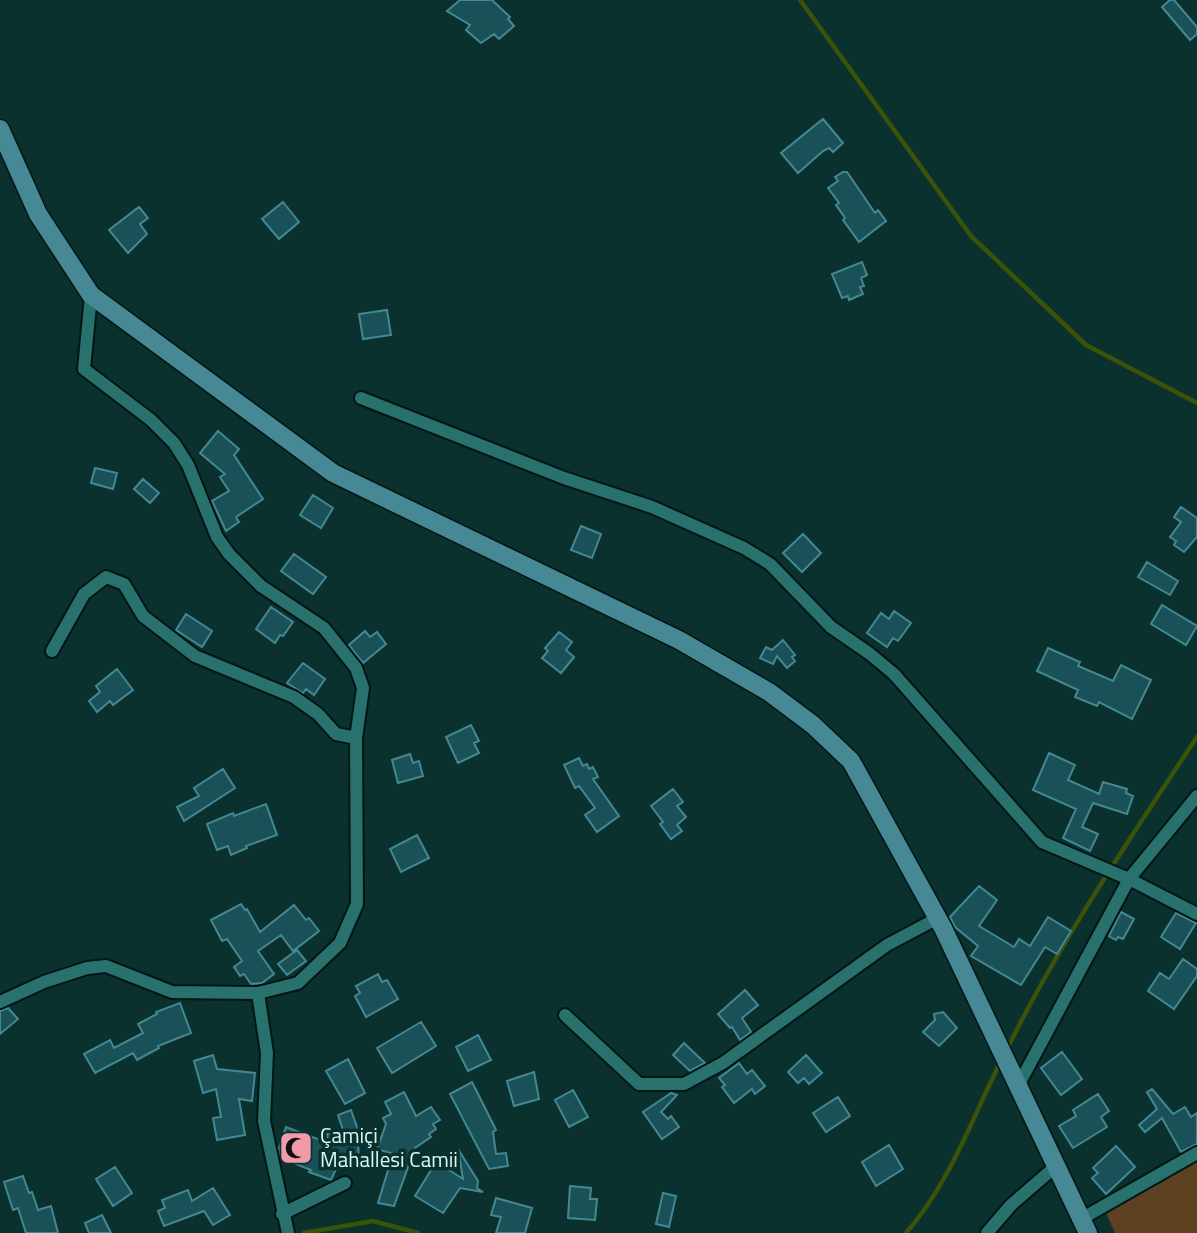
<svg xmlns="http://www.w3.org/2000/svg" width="1197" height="1233" font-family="'Titillium Web',sans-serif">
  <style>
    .green { fill: #5e4120 }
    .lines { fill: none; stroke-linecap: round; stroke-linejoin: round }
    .stream { stroke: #395409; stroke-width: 4.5 }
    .building { fill: #1a5058; stroke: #438892; stroke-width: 2 }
    .street-casing { stroke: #021715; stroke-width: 16 }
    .secondary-casing { stroke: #021715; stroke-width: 21 }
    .street { stroke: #29716c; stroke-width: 12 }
    .secondary { stroke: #468894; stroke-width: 18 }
    .labels { text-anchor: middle; stroke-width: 7; stroke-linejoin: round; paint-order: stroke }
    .poi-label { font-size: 21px; fill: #d8faf7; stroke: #0a312e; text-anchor: start }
  </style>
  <rect width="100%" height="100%" fill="#0a312e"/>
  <path class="green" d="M 1197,1162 L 1197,1233 L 1115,1233 L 1106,1213 Z"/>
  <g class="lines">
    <path class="stream" d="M 800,0 L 971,236 L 1086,345 L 1197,403
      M 1007,1049 C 1061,940 1130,838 1197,737
      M 304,1233 L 373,1221 L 418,1233
      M 906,1233 C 949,1184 971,1121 1000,1063"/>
  </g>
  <path class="building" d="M 460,0 L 492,0 L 510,17 L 508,19 L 514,26 L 499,39 L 494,34 L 481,43 L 466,30 L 470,25 L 447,11 Z
    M 1170,0 L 1174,0 L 1197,27 L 1197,34 L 1190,40 L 1162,7 Z
    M 823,119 L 843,143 L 833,152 L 829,148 L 823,151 L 798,173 L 781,153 Z
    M 843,172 L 847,172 L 875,213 L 878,210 L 886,221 L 859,242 L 843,220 L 845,218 L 836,205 L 839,203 L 828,188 L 838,181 L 835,177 Z
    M 283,202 L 299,222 L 279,239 L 262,219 Z
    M 139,207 L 148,218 L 140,224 L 147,234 L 128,253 L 109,230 Z
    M 862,262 L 867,275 L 861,278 L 864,286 L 860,287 L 863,294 L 849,300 L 848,296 L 842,298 L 832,274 Z
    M 387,310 L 391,335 L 363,339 L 359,314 Z
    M 218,431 L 239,449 L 234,455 L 263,499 L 236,517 L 239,522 L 226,531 L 212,501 L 229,491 L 220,477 L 225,474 L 200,453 Z
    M 95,468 L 117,473 L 113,489 L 91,483 Z
    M 143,479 L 159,493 L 150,503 L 134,489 Z
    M 313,495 L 333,508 L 321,528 L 300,515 Z
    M 1181,507 L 1197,518 L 1197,537 L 1184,552 L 1174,545 L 1176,541 L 1170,537 L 1181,522 L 1174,517 Z
    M 581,526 L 601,534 L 592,558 L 571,550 Z
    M 803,534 L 821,553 L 802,572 L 783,553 Z
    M 294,554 L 326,577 L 313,594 L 281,571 Z
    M 1147,562 L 1178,581 L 1170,595 L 1138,577 Z
    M 1162,605 L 1197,626 L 1186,645 L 1151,624 Z
    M 271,607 L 293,622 L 283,636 L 280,635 L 275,643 L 256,629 Z
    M 894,611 L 911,623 L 898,641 L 893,638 L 887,647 L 867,633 L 881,613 L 889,619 Z
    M 186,614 L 212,631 L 202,647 L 176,630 Z
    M 365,631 L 370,637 L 377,632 L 386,644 L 363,663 L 349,645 Z
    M 559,632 L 572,642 L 566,650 L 574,657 L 561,673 L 542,658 L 548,651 L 545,648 Z
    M 783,640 L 795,655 L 792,657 L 795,661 L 787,668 L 777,656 L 773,664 L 760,658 L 766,647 L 772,650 Z
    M 1048,648 L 1080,662 L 1078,666 L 1113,681 L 1121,665 L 1151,680 L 1132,719 L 1099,702 L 1097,706 L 1075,697 L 1078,690 L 1037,671 Z
    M 303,663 L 325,679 L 314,695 L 306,689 L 303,693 L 287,683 Z
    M 117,669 L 133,690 L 113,705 L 110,701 L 97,712 L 89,701 L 100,692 L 96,686 Z
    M 471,725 L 479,741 L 474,743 L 479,753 L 458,763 L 446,737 Z
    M 1049,753 L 1075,765 L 1068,780 L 1099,794 L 1103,782 L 1127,789 L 1126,793 L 1133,796 L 1127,814 L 1093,803 L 1082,827 L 1098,834 L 1090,851 L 1063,838 L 1076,809 L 1033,790 Z
    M 410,754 L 413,763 L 419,761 L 423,776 L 398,783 L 392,760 Z
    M 579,758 L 583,766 L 587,764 L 589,769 L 593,767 L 598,777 L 593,779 L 619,816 L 597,832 L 585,815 L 595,808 L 579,786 L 575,788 L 564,765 Z
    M 223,769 L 235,788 L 184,821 L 177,807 L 199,796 L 194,788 Z
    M 673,789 L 683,802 L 677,806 L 686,817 L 677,825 L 682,831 L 671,839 L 660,824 L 663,822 L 651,806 Z
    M 266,804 L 277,835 L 246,846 L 247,848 L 231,855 L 228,846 L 217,850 L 207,824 L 233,813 L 234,816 Z
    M 417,835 L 429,858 L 401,872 L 390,849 Z
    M 979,886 L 997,900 L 979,926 L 1014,947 L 1019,939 L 1030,946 L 1048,917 L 1071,931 L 1057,954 L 1045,947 L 1021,985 L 971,956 L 978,946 L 955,927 L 950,917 Z
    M 241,904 L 245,910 L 247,909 L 260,932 L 294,905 L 306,920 L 309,918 L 319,931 L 293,951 L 281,935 L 258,951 L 274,974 L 262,983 L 251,984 L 244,974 L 240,976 L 234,967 L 242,961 L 227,939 L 222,941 L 211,920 Z
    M 1121,912 L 1134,919 L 1123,939 L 1118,937 L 1116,940 L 1109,936 Z
    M 1176,913 L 1196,923 L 1180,949 L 1161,937 Z
    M 297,950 L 306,961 L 287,975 L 278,964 Z
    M 1183,959 L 1197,969 L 1197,976 L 1174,1009 L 1148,991 L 1160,973 L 1169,979 Z
    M 378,974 L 382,982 L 387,980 L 398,999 L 366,1017 L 355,996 L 360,993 L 356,986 Z
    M 745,990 L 758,1005 L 742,1018 L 751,1032 L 740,1040 L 732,1027 L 730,1028 L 718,1014 Z
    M 180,1003 L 191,1033 L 158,1046 L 159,1048 L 137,1060 L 133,1053 L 95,1073 L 84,1054 L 110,1040 L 114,1048 L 143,1033 L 138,1024 L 157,1014 L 156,1012 Z
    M 8,1008 L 18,1019 L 0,1034 L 0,1011 Z
    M 943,1012 L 957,1028 L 939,1046 L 923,1032 L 935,1020 L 934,1014 Z
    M 421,1022 L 436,1046 L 392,1073 L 377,1048 Z
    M 478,1035 L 491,1060 L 468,1071 L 456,1047 Z
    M 684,1043 L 705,1063 L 690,1071 L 673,1055 Z
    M 1062,1052 L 1082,1079 L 1061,1095 L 1041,1068 Z
    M 213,1055 L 217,1069 L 255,1073 L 252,1101 L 239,1099 L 245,1135 L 217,1140 L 213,1118 L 221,1117 L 216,1089 L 203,1093 L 194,1061 Z
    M 806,1055 L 822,1073 L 809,1084 L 804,1078 L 798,1083 L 788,1072 Z
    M 348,1059 L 365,1093 L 345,1104 L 326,1071 Z
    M 739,1063 L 747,1074 L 752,1070 L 765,1086 L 755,1094 L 752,1089 L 734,1103 L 722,1087 L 725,1085 L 719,1078 Z
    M 534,1072 L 539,1099 L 514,1106 L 507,1081 Z
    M 472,1082 L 496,1130 L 493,1132 L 496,1154 L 506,1153 L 508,1166 L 489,1169 L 450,1094 Z
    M 1152,1089 L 1173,1114 L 1185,1107 L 1191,1117 L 1197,1113 L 1197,1144 L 1181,1152 L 1162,1118 L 1145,1132 L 1139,1125 L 1157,1109 L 1147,1092 Z
    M 573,1090 L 588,1117 L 569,1127 L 555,1100 Z
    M 404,1092 L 416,1116 L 431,1107 L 440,1120 L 433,1124 L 436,1129 L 429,1134 L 431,1137 L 415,1148 L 394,1206 L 378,1203 L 393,1154 L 377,1149 L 386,1124 L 383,1118 L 391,1114 L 385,1102 Z
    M 671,1093 L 677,1095 L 661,1112 L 668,1119 L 671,1116 L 679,1127 L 662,1139 L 643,1112 Z
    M 1098,1094 L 1109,1111 L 1101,1117 L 1107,1127 L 1073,1148 L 1059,1126 L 1076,1116 L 1073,1110 Z
    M 838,1097 L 850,1116 L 826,1132 L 813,1113 Z
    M 351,1110 L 357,1127 L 359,1158 L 340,1160 L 331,1180 L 309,1172 L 311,1170 L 281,1158 L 279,1148 L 286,1127 L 328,1143 L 327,1134 L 344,1133 L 338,1115 Z
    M 889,1145 L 903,1169 L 876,1186 L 862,1162 Z
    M 1116,1146 L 1135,1167 L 1106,1194 L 1092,1178 L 1098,1173 L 1093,1168 Z
    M 458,1149 L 478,1181 L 477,1188 L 483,1192 L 460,1188 L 443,1213 L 415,1196 L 433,1167 L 436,1169 L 440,1164 L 463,1179 Z
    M 115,1167 L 132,1193 L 113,1206 L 96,1179 Z
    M 23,1176 L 29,1193 L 32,1192 L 38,1210 L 51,1206 L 58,1233 L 26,1233 L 18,1208 L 13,1210 L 4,1182 Z
    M 570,1186 L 591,1188 L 590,1199 L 597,1199 L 595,1220 L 568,1218 Z
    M 213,1188 L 230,1215 L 213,1225 L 204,1211 L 164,1226 L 158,1211 L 165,1208 L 162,1200 L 188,1190 L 192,1201 Z
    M 663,1193 L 676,1196 L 669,1227 L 656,1224 Z
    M 496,1198 L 532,1208 L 525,1233 L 496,1233 L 501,1217 L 491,1215 Z
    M 102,1215 L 111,1233 L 89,1233 L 85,1223 Z"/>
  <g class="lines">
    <defs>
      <path id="street" d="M 361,398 L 564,478 L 652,507 L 744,548 L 770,564 L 831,627 L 870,654 L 894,674 L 1042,842 L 1129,879 L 1197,914
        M 52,651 L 84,594 L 106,577 L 124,584 L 143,616 L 195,656 L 294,697 L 318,714 L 336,734 L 356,738
        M 258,993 L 267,1053 L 264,1121 L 288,1233
        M 0,1002 L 44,982 L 87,968 L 106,966 L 172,992 L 258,993 L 298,983 L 340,943 L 357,904 L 356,738 L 363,688 L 356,668 L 324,628 L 261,586 L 229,554 L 217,537 L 188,465 L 174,443 L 151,420 L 84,369 L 91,295
        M 565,1015 L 639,1084 L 684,1084 L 723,1063 L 887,945 L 938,918
        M 1018,1086 L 1129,879 L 1197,796
        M 282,1214 L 345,1183
        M 1081,1219 L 1197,1153
        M 987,1233 L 1011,1205 L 1056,1166"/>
      <path id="secondary" d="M 0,129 L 38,214 L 91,295 L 333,473 L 679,640 L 769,692 L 813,725 L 851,761 L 943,928 L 1088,1233"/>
    </defs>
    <use href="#street" class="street-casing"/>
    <use href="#secondary" class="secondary-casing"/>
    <use href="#street" class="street"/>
    <use href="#secondary" class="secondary"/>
  </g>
  <defs>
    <symbol id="mosque-square" viewBox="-11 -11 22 22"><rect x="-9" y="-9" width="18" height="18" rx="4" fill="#f39aa9" stroke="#0a312e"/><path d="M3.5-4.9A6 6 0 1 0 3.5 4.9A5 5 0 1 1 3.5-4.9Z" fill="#111"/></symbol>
  </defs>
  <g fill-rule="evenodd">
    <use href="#mosque-square" x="277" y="1129" width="38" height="38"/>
  </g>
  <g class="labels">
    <g class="poi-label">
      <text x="320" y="1143">Çamiçi<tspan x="320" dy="24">Mahallesi Camii</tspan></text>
    </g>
  </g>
</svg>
